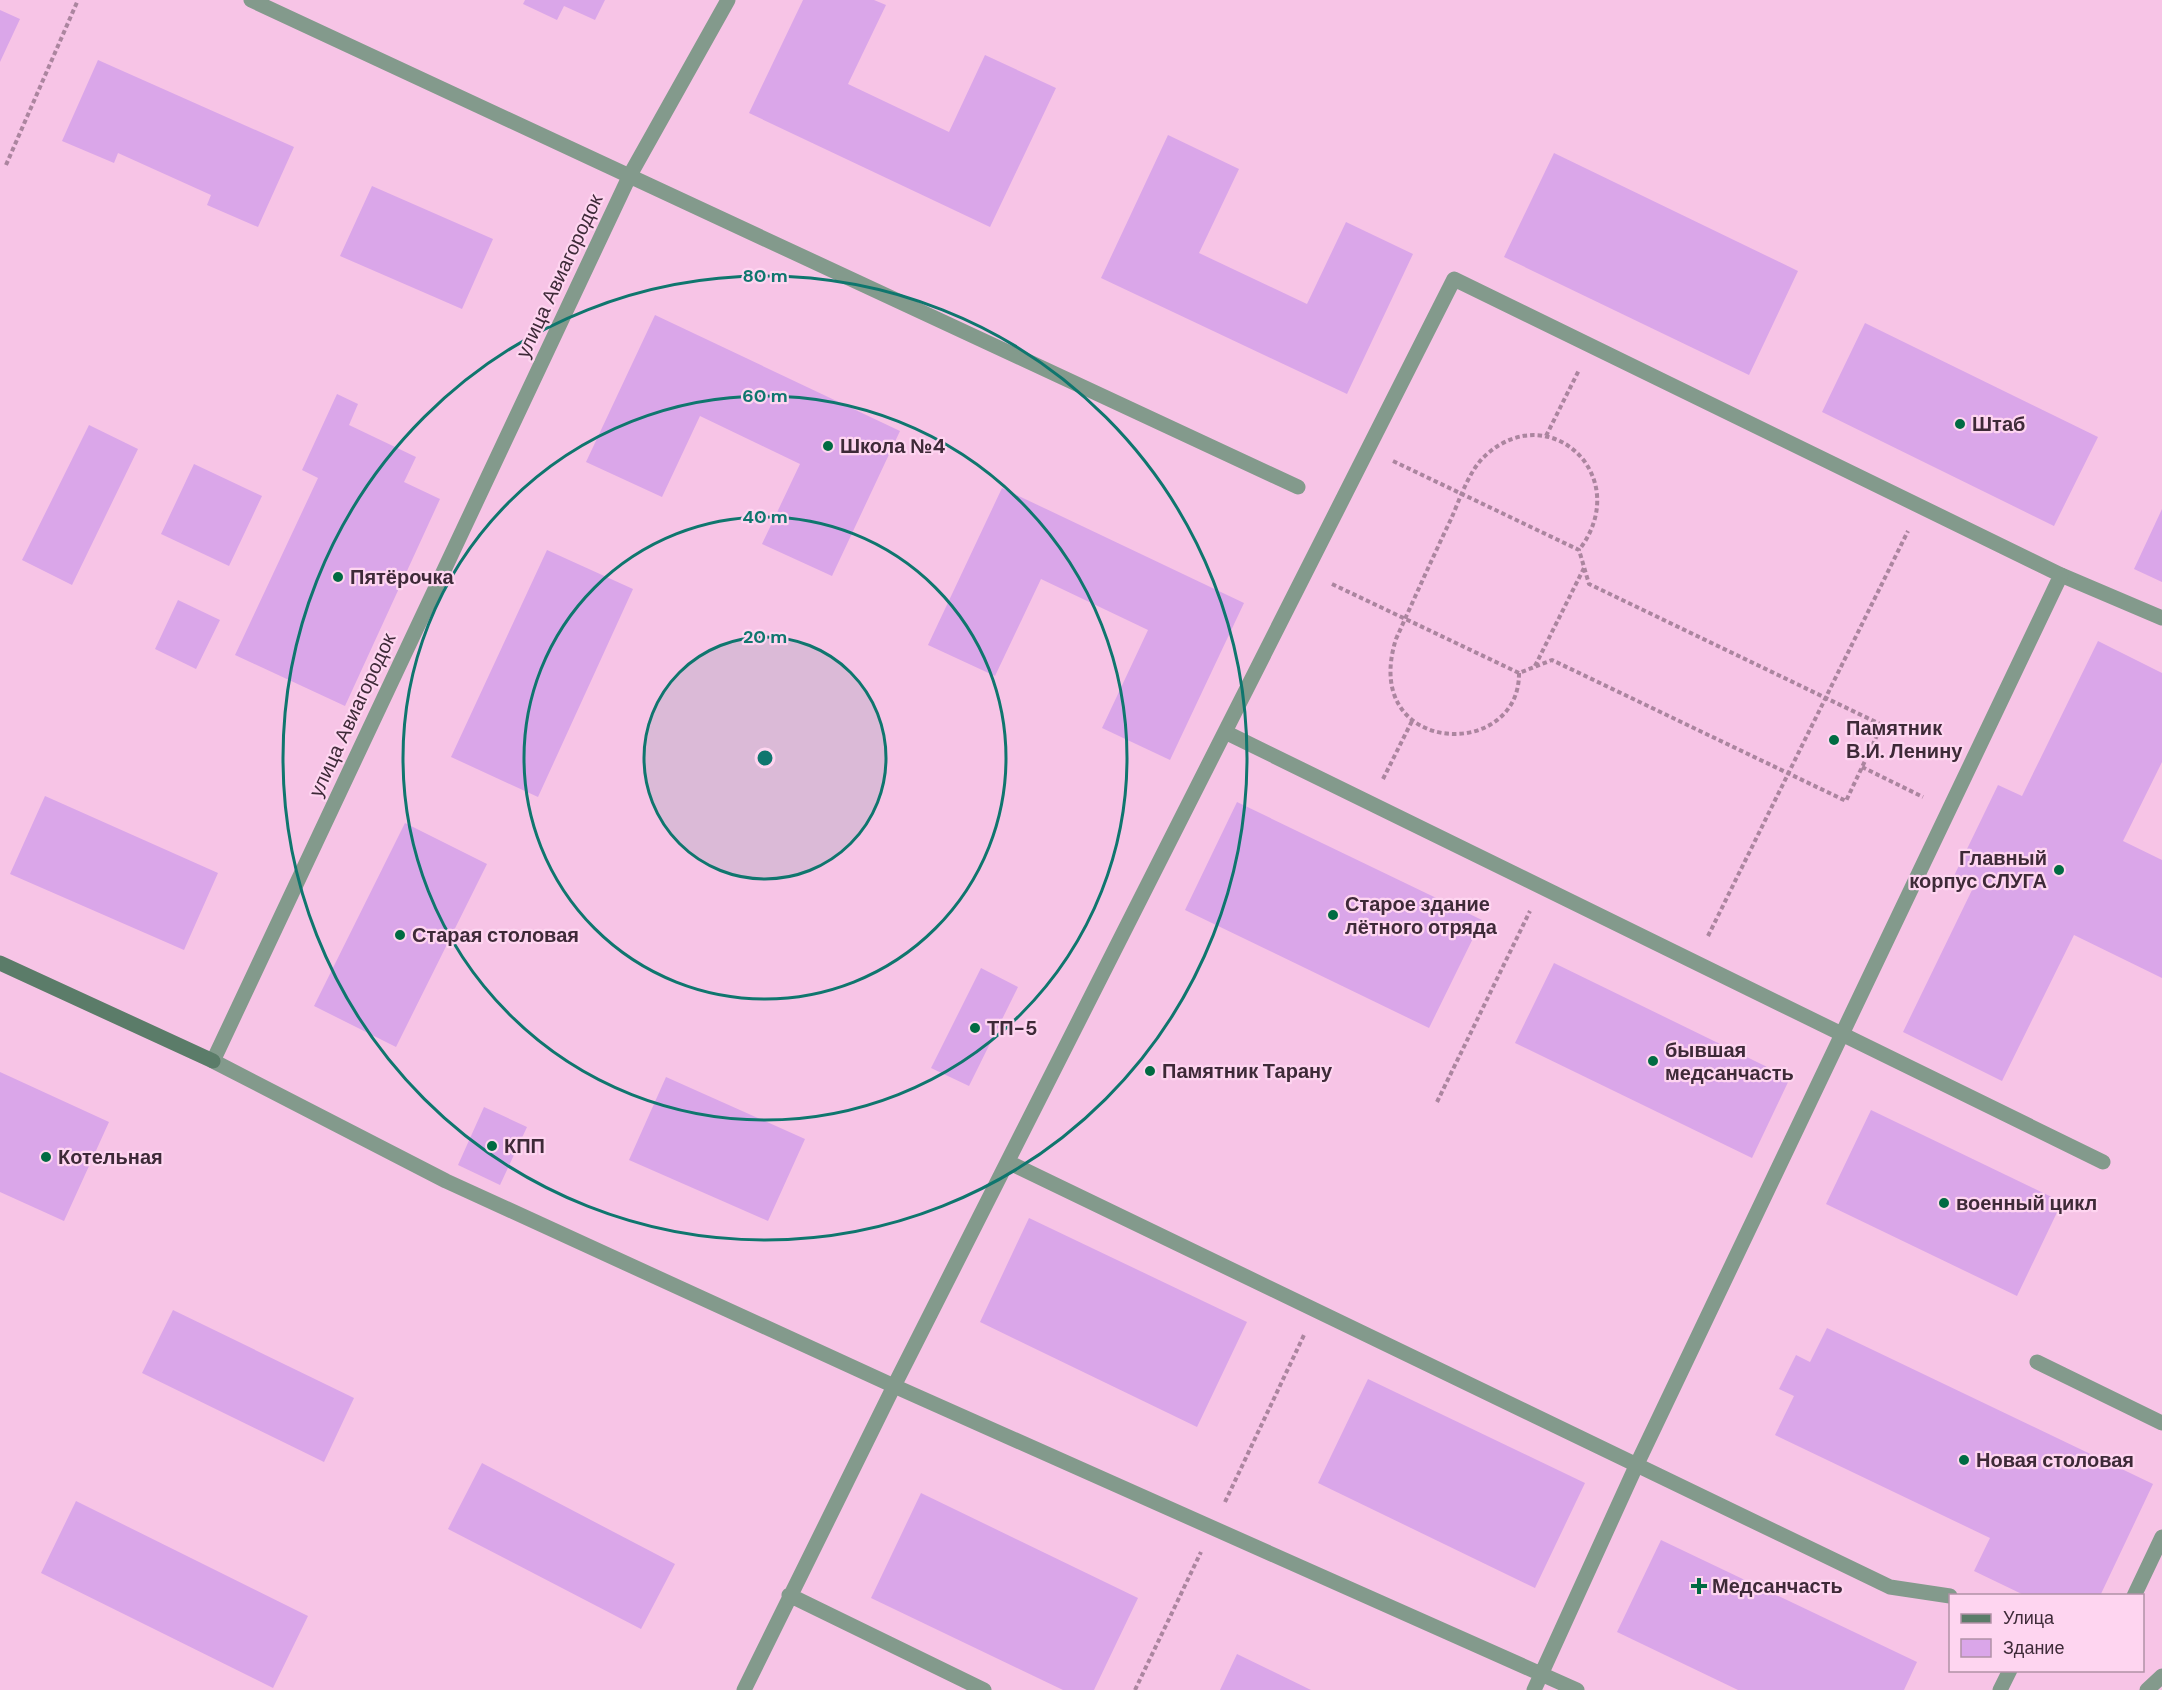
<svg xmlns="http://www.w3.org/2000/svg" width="2162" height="1690" font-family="'DM Sans',sans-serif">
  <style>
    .building { fill: #daa6e9 }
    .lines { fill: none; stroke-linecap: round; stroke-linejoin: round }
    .path { stroke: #ab859f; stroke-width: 4; stroke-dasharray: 4.5 3; stroke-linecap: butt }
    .lane { stroke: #839a8c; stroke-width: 15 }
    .street { stroke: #839a8c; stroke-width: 15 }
    .secondary { stroke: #5b7c69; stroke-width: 15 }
    .ring { fill: none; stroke: #0f766e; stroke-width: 3 }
    .poi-dot { fill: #006b42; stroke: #fed5f0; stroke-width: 2 }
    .labels { text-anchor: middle; stroke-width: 4.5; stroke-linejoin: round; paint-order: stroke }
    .street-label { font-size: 20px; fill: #3e2a38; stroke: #fed5f0 }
    .poi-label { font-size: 20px; font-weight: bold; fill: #3e2a38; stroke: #fed5f0; text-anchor: start }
    .centre { fill: #0f766e; stroke: #fed5f0; stroke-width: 3 }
    .ring-label { font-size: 18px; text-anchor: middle; font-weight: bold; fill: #0f766e; stroke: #fed5f0; stroke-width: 4.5; stroke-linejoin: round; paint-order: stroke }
  </style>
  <rect width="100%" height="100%" fill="#f7c4e6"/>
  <path class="building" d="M 525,0 L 605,0 L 595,20 L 564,6 L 557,20 L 523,4 Z
    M 803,0 L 874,0 L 886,5 L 848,84 L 949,132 L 985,55 L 1056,88 L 990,227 L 749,113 Z
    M 0,10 L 20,19 L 0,62 Z
    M 98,60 L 294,147 L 258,227 L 207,205 L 211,195 L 118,153 L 114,163 L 62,141 Z
    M 1168,135 L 1239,169 L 1199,253 L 1307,304 L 1346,222 L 1413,254 L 1347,394 L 1101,278 Z
    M 1554,153 L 1798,271 L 1749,375 L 1504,257 Z
    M 372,186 L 493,239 L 462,309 L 340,256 Z
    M 655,315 L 900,431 L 832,576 L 762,544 L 800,464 L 700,416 L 662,497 L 586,462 Z
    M 1865,323 L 2098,437 L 2054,526 L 1822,412 Z
    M 337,394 L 358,404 L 349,425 L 416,457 L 404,482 L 440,499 L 345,706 L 235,655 L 318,478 L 302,470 Z
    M 89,425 L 138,449 L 72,585 L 22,560 Z
    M 194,464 L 262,496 L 229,566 L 161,534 Z
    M 1002,488 L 1244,603 L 1170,760 L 1102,728 L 1148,630 L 1041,579 L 995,676 L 928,645 Z
    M 2162,509 L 2162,582 L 2134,569 Z
    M 547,550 L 633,589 L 538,797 L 451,757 Z
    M 178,600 L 220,620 L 196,669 L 155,649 Z
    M 2098,641 L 2162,673 L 2162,762 L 2123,841 L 2162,860 L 2162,978 L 2074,935 L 2002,1081 L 1903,1032 L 1972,890 L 1952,880 L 1998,785 L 2022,796 Z
    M 45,796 L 218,873 L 184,950 L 10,874 Z
    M 1237,802 L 1482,920 L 1429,1028 L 1185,910 Z
    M 405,823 L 487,864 L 396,1047 L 314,1006 Z
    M 1554,963 L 1790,1078 L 1752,1158 L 1515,1043 Z
    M 981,968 L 1018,987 L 969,1086 L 931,1068 Z
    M 0,1072 L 109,1122 L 64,1221 L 0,1192 Z
    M 666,1077 L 805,1139 L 768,1221 L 629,1160 Z
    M 484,1107 L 527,1127 L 500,1185 L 458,1165 Z
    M 1871,1110 L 2062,1202 L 2017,1296 L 1826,1204 Z
    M 1029,1218 L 1247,1322 L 1197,1427 L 980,1322 Z
    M 173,1310 L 354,1398 L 324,1462 L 142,1373 Z
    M 1827,1328 L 2153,1484 L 2100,1596 L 2026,1596 L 1974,1571 L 1990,1538 L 1775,1435 L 1794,1396 L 1779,1389 L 1796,1355 L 1810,1362 Z
    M 1368,1379 L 1585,1483 L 1535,1588 L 1318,1483 Z
    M 482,1463 L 675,1564 L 641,1629 L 448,1529 Z
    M 921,1493 L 1138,1598 L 1094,1690 L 1063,1690 L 871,1598 Z
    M 76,1501 L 308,1616 L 273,1688 L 41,1573 Z
    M 1661,1540 L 1917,1662 L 1904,1690 L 1738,1690 L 1617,1632 Z
    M 1237,1654 L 1311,1690 L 1220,1690 Z"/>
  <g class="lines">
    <path class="path" d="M 6,165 L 78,0
      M 1546,436 L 1579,370
      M 1332,584 L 1519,673 L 1552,660 L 1846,801 L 1882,725 L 1589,584 L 1579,550 L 1393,461
      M 1535,666 L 1584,568
      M 1519,673 C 1520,762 1359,756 1396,639 C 1414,599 1432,559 1451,519 C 1460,499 1469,470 1486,455 C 1550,397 1635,477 1579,550
      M 1862,767 L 1923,797
      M 1383,779 L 1412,721
      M 1708,936 L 1908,531
      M 1437,1102 L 1530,911
      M 1225,1502 L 1304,1335
      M 1135,1690 L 1201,1552"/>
    <path class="lane" d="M 2061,575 L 2162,618
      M 2147,1690 L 2162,1676"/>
    <path class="street" d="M 251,0 L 1298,487
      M 728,0 L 630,175 L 213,1061 L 446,1181 L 894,1386 L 1577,1690
      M 1225,732 L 2103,1162
      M 1008,1162 L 1890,1587 L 1950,1596
      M 2037,1362 L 2162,1423
      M 789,1595 L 984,1690
      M 2134,1596 L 2162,1537
      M 744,1690 L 894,1386 L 1454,279 L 2061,575 L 1637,1464 L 1534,1690
      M 2000,1690 L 2010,1670"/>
    <path class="secondary" d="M 0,963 L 213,1061"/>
  </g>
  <circle cx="765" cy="758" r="121" fill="#0f766e" fill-opacity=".12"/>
  <g class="ring">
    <circle cx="765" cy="758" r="121"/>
    <circle cx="765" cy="758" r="241"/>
    <circle cx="765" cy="758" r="362"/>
    <circle cx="765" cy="758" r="482"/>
  </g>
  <g class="poi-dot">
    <circle cx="1960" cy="424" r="6"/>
    <circle cx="828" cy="446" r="6"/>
    <circle cx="338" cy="577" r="6"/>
    <circle cx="1834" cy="740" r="6"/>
    <circle cx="2059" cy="870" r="6"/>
    <circle cx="1333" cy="915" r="6"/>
    <circle cx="400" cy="935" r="6"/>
    <circle cx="975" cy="1028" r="6"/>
    <circle cx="1653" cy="1061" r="6"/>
    <circle cx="1150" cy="1071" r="6"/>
    <circle cx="492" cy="1146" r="6"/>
    <circle cx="46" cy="1157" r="6"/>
    <circle cx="1944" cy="1203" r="6"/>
    <circle cx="1964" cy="1460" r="6"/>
    <path d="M1696 1577h6v6h6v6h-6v6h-6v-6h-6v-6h6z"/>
  </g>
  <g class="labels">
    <g class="street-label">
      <text transform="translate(559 276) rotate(-65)" y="7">улица Авиагородок</text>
      <text transform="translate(352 715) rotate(-65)" y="7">улица Авиагородок</text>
    </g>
    <g class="poi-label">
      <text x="1972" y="431">Штаб</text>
      <text x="840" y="453">Школа №4</text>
      <text x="350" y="584">Пятёрочка</text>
      <text x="1846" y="735">Памятник<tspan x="1846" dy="23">В.И. Ленину</tspan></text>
      <text x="2047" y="865" text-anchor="end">Главный<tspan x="2047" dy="23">корпус СЛУГА</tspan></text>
      <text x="1345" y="911">Старое здание<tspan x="1345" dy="23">лётного отряда</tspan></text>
      <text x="412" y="942">Старая столовая</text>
      <text x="987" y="1035">ТП-5</text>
      <text x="1665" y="1057">бывшая<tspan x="1665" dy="23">медсанчасть</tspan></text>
      <text x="1162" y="1078">Памятник Тарану</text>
      <text x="504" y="1153">КПП</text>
      <text x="58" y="1164">Котельная</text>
      <text x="1956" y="1210">военный цикл</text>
      <text x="1976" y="1467">Новая столовая</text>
      <text x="1712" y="1593">Медсанчасть</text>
    </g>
  </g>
  <circle cx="765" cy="758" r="9" class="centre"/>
  <g class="ring-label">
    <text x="765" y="282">80 m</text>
    <text x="765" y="402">60 m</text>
    <text x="765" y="523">40 m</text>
    <text x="765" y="643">20 m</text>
  </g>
  <rect x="1949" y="1594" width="195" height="78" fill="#fed5f0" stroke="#b191a6" stroke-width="1.5"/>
  <rect x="1961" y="1614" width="30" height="9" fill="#5b7c69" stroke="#b191a6" stroke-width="1.5"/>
  <text x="2003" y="1624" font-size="18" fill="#3e2a38">Улица</text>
  <rect x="1961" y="1639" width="30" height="18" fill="#daa6e9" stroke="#b191a6" stroke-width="1.5"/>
  <text x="2003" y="1654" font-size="18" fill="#3e2a38">Здание</text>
</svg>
